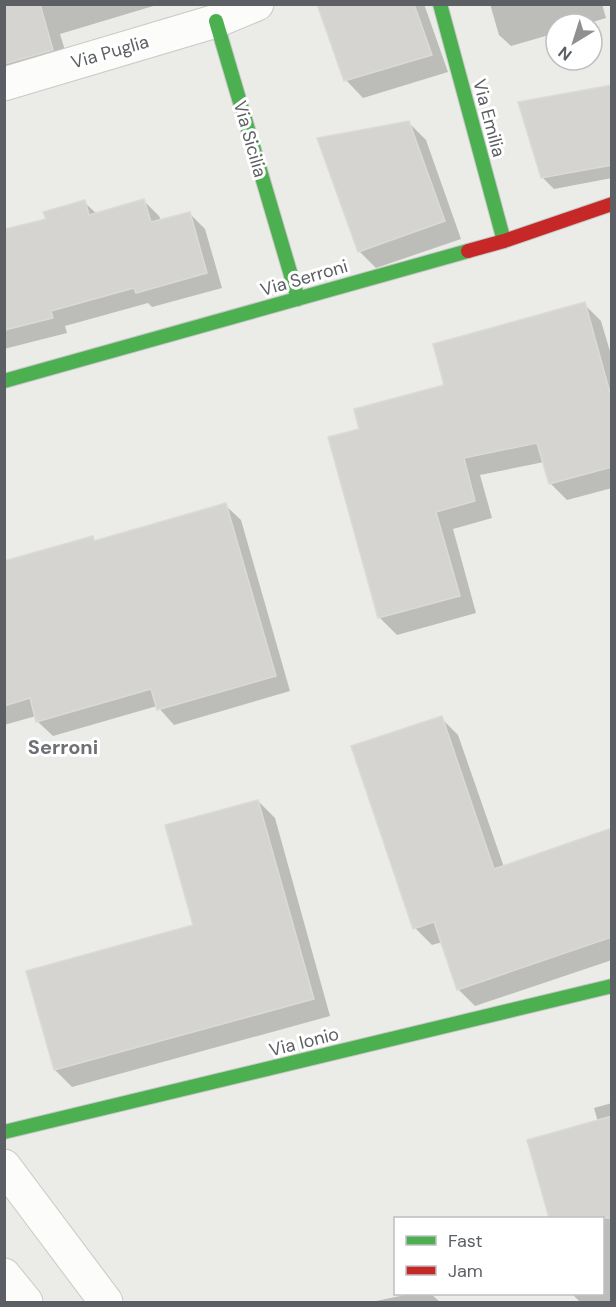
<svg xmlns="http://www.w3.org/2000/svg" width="616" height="1307" font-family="'DM Sans',sans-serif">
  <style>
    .shadow { fill: #0003 }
    .building { fill: #d5d4d1; stroke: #dadad6; stroke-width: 1.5 }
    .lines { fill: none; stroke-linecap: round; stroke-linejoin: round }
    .street-casing { stroke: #c8c9c8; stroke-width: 35 }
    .fast-casing { stroke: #c6c7c7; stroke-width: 16 }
    .jam-casing { stroke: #c6c7c7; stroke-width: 16 }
    .street { stroke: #fcfcfb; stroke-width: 33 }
    .fast { stroke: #4caf50; stroke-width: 14 }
    .jam { stroke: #c62828; stroke-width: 14 }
    .labels { text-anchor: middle; stroke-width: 6; stroke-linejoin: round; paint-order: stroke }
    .street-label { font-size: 18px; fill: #5c5f63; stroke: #fff }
    .neighbourhood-label { font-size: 20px; font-weight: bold; fill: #6d7075; stroke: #fff }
  </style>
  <rect width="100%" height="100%" fill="#ebebe7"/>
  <path class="shadow" d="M 4,4 L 160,4 L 60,34 L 70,67 L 4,93 Z
    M 319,4 L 424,4 L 448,72 L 363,98 L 346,80 Z
    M 490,4 L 602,4 L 606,18 L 586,24 L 556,24 L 556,33 L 511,46 L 499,35 Z
    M 612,88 L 612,178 L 554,189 L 542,177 Z
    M 409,123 L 426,140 L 461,239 L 376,268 L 359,251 Z
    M 144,201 L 159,216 L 161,221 L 189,213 L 205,229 L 222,288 L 152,307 L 148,303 L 65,326 L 67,333 L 4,349 L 4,245 L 14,243 L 48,220 L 84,202 L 97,214 Z
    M 584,304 L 601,321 L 612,358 L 612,488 L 567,500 L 550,483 L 544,462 L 480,475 L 492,518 L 453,529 L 476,613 L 397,635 L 380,618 L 330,438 L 361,430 L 446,386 Z
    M 225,505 L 241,520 L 290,691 L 174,725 L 157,706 L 53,736 L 37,721 L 36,716 L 4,725 L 4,563 L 92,538 L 96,542 Z
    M 441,718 L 458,735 L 504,867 L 612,830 L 612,960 L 475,1006 L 458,989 L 442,942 L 432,945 L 415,928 Z
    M 258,801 L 275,818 L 330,1016 L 72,1087 L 55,1070 L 195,926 Z
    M 612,1103 L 612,1302 L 580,1302 L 572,1294 L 602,1294 L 602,1218 L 551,1218 L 529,1141 L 598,1122 L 594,1108 Z
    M 410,1294 L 431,1294 L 440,1302 L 371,1302 Z"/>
  <path class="building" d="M 4,4 L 40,4 L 53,50 L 4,64 Z
    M 317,4 L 414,4 L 432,55 L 344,81 Z
    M 612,85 L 612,165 L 541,178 L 518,102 Z
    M 409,121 L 445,221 L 358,252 L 317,138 Z
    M 144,199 L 151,222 L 190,212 L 207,273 L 136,293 L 134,288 L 51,311 L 53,318 L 5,330 L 5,229 L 46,219 L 43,212 L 85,200 L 89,215 Z
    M 585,302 L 612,400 L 612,467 L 549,484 L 537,443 L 464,458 L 475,501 L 436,512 L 460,596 L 378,618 L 328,437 L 359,429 L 354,409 L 444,385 L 433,344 Z
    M 226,503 L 276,676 L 157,710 L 151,689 L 36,722 L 30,698 L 4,706 L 4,561 L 93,536 L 94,541 Z
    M 442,716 L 494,869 L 612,828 L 612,937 L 457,990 L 434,922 L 413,929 L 351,746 Z
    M 258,800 L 314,999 L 54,1070 L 26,971 L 193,925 L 165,825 Z
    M 612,1116 L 612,1218 L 549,1218 L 527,1140 Z"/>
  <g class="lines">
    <defs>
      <path id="street" d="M 4,84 L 216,21 L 257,4
        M 4,1166 L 106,1302
        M 4,1275 L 26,1302"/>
      <path id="fast" d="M 440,4 L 504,241
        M 216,21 L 298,299
        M 4,381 L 468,251
        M 4,1132 L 612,986"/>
      <path id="jam" d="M 468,251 L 504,241 L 612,204"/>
    </defs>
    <use href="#street" class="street-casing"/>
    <use href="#fast" class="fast-casing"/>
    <use href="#jam" class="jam-casing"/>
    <use href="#street" class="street"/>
    <use href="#fast" class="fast"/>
    <use href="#jam" class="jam"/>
  </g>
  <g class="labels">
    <g class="street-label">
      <text transform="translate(110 52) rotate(-16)" y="6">Via Puglia</text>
      <text transform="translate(489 118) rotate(75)" y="6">Via Emilia</text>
      <text transform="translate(250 139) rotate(74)" y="6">Via Sicilia</text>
      <text transform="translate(304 278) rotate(-16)" y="6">Via Serroni</text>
      <text transform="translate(304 1042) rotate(-14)" y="6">Via Ionio</text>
    </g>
    <g class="neighbourhood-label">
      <text x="63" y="754">Serroni</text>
    </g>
  </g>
  <rect width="616" height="1307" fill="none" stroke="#5c5f63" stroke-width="12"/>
  <rect x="394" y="1217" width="210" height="78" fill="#ffffff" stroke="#bebfc1" stroke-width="1.5"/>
  <rect x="406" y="1236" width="30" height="9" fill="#4caf50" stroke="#bebfc1" stroke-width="1.5"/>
  <text x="448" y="1247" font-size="18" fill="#5c5f63">Fast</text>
  <rect x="406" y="1266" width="30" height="9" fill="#c62828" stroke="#bebfc1" stroke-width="1.5"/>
  <text x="448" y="1277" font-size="18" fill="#5c5f63">Jam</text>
  <g transform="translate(574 42) rotate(218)"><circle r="28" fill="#ffffff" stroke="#bebfc1" stroke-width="1.5"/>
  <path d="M0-4.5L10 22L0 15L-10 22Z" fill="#8e9091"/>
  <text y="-9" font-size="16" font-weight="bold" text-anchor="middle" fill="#5c5f63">N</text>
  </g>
</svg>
